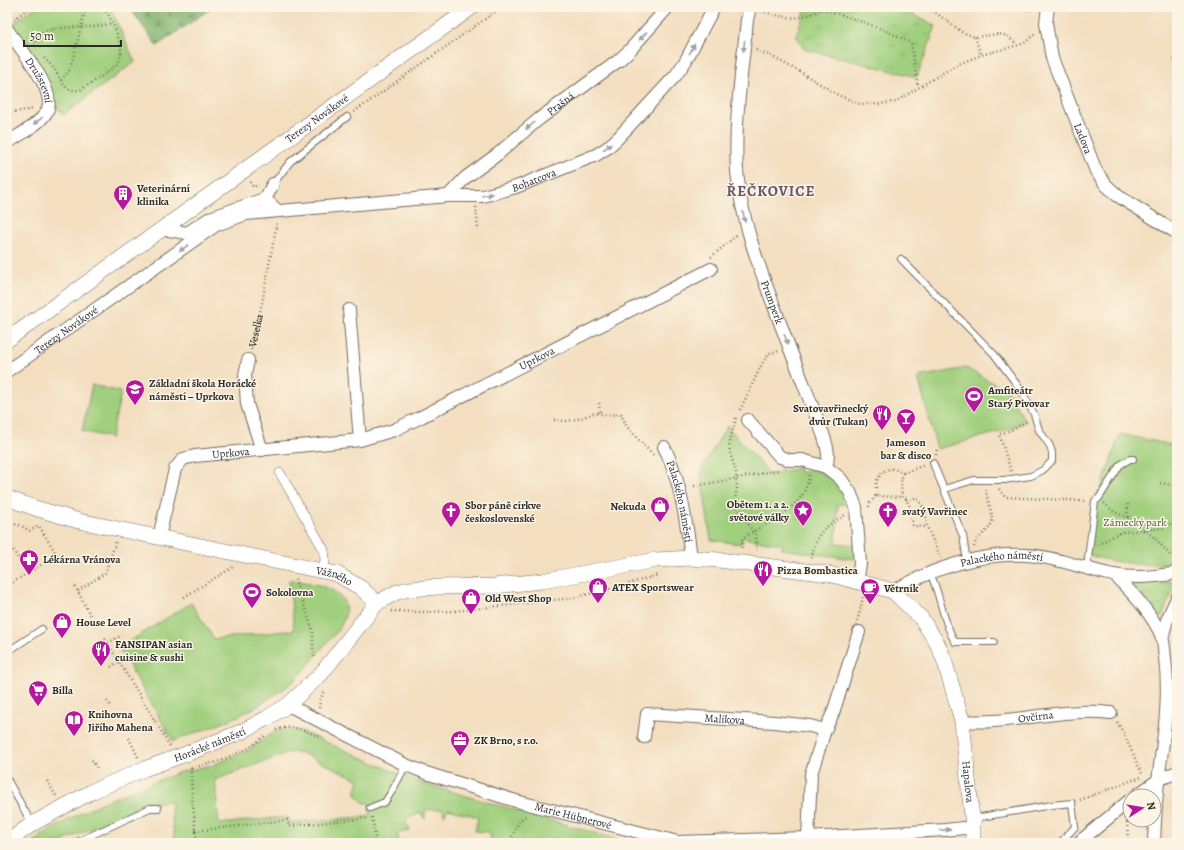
<svg xmlns="http://www.w3.org/2000/svg" width="1184" height="850" font-family="Alegreya,serif">
  <style>
    .grass { fill: url(#grass-tufts); stroke: #667d54 }
    .forest { fill: url(#forest-firs); stroke: #566e4c }
    .park { fill: #a0cf7d; stroke: #667d54; fill-rule: evenodd }
    .lines { fill: none; stroke-linecap: round; stroke-linejoin: round }
    .service-casing { stroke: #716a5f; stroke-width: 8 }
    .pedestrian-casing { stroke: #716a5f; stroke-width: 10 }
    .minor-casing { stroke: #716a5f; stroke-width: 14 }
    .tertiary-casing { stroke: #716a5f; stroke-width: 16 }
    .path { stroke: #716a5f; stroke-width: 2.5; stroke-dasharray: 1 3; stroke-linecap: butt }
    .service { stroke: #fff; stroke-width: 6 }
    .pedestrian { stroke: #fff; stroke-width: 9 }
    .minor { stroke: #fff; stroke-width: 12 }
    .tertiary { stroke: #fff; stroke-width: 15 }
    .oneway { fill: #a0a0a0 }
    .labels { text-anchor: middle; stroke-width: 3; stroke-linejoin: round; paint-order: stroke }
    .street-label { font-size: 11px; fill: #2b2b2b; stroke: #fcf5e5 }
    .poi-label { font-size: 11px; font-weight: bold; fill: #2b2b2b; stroke: #fcf5e5; text-anchor: start }
    .park-label { font-size: 11px; fill: #4e5c44; stroke: #fcf5e5 }
    .district-label { font-size: 15px; font-weight: bold; letter-spacing: 1px; fill: #69566c; stroke: #fcf5e5 }
  </style>
  <defs>
    <pattern id="grass-tufts" width="24" height="20" patternUnits="userSpaceOnUse"><rect width="24" height="20" fill="#a0cf7d"/><path d="M3 7l-1-3M5 7V3M7 7l1-3M15 17l-1-3M17 17v-4M19 17l1-3" fill="none" stroke="#8ab26c"/></pattern>
    <pattern id="forest-firs" width="22" height="20" patternUnits="userSpaceOnUse"><rect width="22" height="20" fill="#80b26c"/><path d="M5 1l3.5 6h-7zM16 11l3.5 6h-7z" fill="#699159"/></pattern>
  </defs>
  <rect width="100%" height="100%" fill="#fcf5e5"/>
  <filter id="ink" filterUnits="userSpaceOnUse"><feTurbulence type="fractalNoise" baseFrequency=".025" numOctaves="2"/><feDisplacementMap in="SourceGraphic" scale="8" xChannelSelector="R" yChannelSelector="G"/><feConvolveMatrix kernelMatrix="1 2 1 2 8 2 1 2 1" color-interpolation-filters="sRGB"/></filter>
  <filter id="wash" filterUnits="userSpaceOnUse"><feTurbulence type="fractalNoise" baseFrequency=".012" numOctaves="4" result="noise"/><feDisplacementMap in="SourceGraphic" scale="16" xChannelSelector="R" yChannelSelector="G"/><feGaussianBlur stdDeviation="0.9" result="paint"/><feColorMatrix in="noise" values="0 0 0 0 0 0 0 0 0 0 0 0 0 0 0 0 0 1.4 0 .05"/><feComposite in="paint" operator="in"/></filter>
  <g filter="url(#wash)">
    <rect width="100%" height="100%" fill="#f3dec0"/>
    <path class="grass" d="M 817,7 L 897,7 L 936,26 L 917,77 L 804,49 L 796,35 L 804,13 Z
      M 1177,581 L 1177,588 L 1171,596 L 1161,617 L 1157,615 L 1146,600 L 1132,584 L 1161,583 Z"/>
    <path class="forest" d="M 129,7 L 213,7 L 157,46 Z"/>
    <path class="park" d="M 36,7 L 110,7 L 135,62 L 63,115 L 54,103 L 9,26 Z
      M 966,368 L 1009,392 L 1025,421 L 1010,429 L 937,449 L 918,377 Z
      M 92,385 L 121,392 L 111,438 L 82,431 Z
      M 727,426 L 767,471 L 767,475 L 798,468 L 800,473 L 811,469 L 819,471 L 827,476 L 836,484 L 844,493 L 849,505 L 838,504 L 836,543 L 855,545 L 855,553 L 853,559 L 782,549 L 782,544 L 743,538 L 742,538 L 741,544 L 711,540 L 701,475 L 703,467 Z
      M 1120,434 L 1177,446 L 1177,562 C 1147,568 1117,563 1088,555 L 1095,502 L 1100,491 Z
      M 289,580 C 310,582 355,588 344,619 C 340,630 330,639 322,648 C 314,658 306,669 297,678 C 290,686 279,692 270,698 C 241,718 206,729 173,741 L 119,648 L 191,603 L 214,639 L 294,630 Z
      M 286,729 L 300,731 L 421,783 L 630,843 L 575,843 L 553,839 L 542,843 L 492,843 L 489,832 L 475,831 L 478,817 L 448,809 L 444,815 L 443,809 L 425,810 L 425,819 L 420,812 L 405,821 L 410,830 L 409,831 L 398,833 L 398,841 L 410,841 L 410,843 L 175,843 L 170,801 L 149,803 L 59,843 L 32,843 L 43,834 L 66,821 L 101,803 L 180,772 L 213,765 L 249,750 L 274,732 ZM 290,752 L 302,753 L 359,780 C 355,793 353,793 364,803 L 369,803 L 370,816 L 291,823 L 289,817 L 286,817 L 219,824 L 215,780 Z"/>
  </g>
  <g filter="url(#ink)">
    <g class="lines">
      <defs>
        <path id="service" d="M 273,184 L 290,162 L 347,117
          M 901,259 L 994,354 L 1021,390 L 1034,414 L 1039,430 L 1050,446 L 1052,453 L 1052,461 L 1043,470 L 1031,476 L 1004,480 L 974,480 L 944,489
          M 933,463 L 963,536 L 967,562
          M 1087,567 L 1095,501 L 1099,498 L 1120,465 L 1130,459 L 1133,459
          M 930,573 C 941,595 942,621 955,642 L 994,642
          M 7,652 L 42,629
          M 8,781 L 32,824
          M 370,808 L 385,802 L 392,791 L 406,765
          M 975,824 L 981,817 L 1052,805 L 1072,803 L 1075,827 L 1060,843
          M 75,843 L 150,808 L 158,808"/>
        <path id="pedestrian" d="M 280,473 L 324,550 L 325,561 L 323,571"/>
        <g id="minor">
          <path id="s2" d="M 750,7 L 747,20 C 742,70 734,121 737,171 C 741,219 758,264 775,309 C 790,351 807,392 823,434 C 827,446 830,455 826,467 L 840,478 L 850,492 L 856,507 L 860,564 L 857,582"/>
          <path id="s3" d="M 1048,7 L 1046,23 L 1052,58 L 1096,171 L 1106,185 L 1118,196 L 1177,233"/>
          <path id="s4" d="M 7,29 C 18,47 60,92 46,113 C 37,126 20,134 7,143"/>
          <path id="s5" d="M 448,196 L 465,178 L 498,154 L 514,140 L 539,119 L 618,61 L 629,51 L 668,7"/>
          <path d="M 264,201 L 273,184"/>
          <path d="M 162,229 L 187,233 L 210,218 L 261,200 L 268,202 L 278,211"/>
          <path d="M 349,310 L 360,440"/>
          <path d="M 248,360 L 245,375 L 247,404 L 262,450"/>
          <path id="s6" d="M 7,371 L 216,225 L 246,214 L 448,196 L 483,196 L 516,187 L 596,155 L 607,148 L 618,138 L 676,75 L 685,62 L 714,7"/>
          <path d="M 748,420 L 780,457 L 790,460 L 802,460 L 826,467"/>
          <path id="s7" d="M 664,447 C 680,477 687,524 691,558"/>
          <path id="s8" d="M 159,537 L 175,469 L 183,459 L 195,456 L 360,440 L 394,430 L 421,417 L 711,269"/>
          <path d="M 1114,575 C 1132,592 1152,613 1162,637 C 1164,643 1164,651 1165,658 C 1170,697 1164,735 1159,773 C 1156,796 1155,820 1154,843"/>
          <path id="s9" d="M 893,591 C 906,585 919,577 932,572 C 961,561 996,553 1027,555 C 1057,557 1084,569 1113,575 C 1135,579 1155,577 1177,573"/>
          <path d="M 1162,638 L 1167,620 L 1177,598"/>
          <path id="s10" d="M 288,705 L 406,765 L 426,773 L 516,801 L 678,842 L 808,838 L 945,830 L 973,827"/>
          <path id="s11" d="M 962,721 C 1011,725 1061,707 1111,713"/>
          <path id="s12" d="M 644,737 L 647,714 L 775,722 L 810,726 L 825,730"/>
          <path d="M 1136,796 L 1158,780 L 1177,772"/>
          <path d="M 808,838 L 811,774 L 825,730 L 833,713 L 859,632"/>
          <path d="M 1078,843 L 1130,800"/>
        </g>
        <g id="tertiary">
          <path id="s13" d="M 7,340 L 472,7"/>
          <path id="s14" d="M 7,498 L 35,508 L 79,521 L 337,574 L 361,588 L 377,603"/>
          <path id="s15" d="M 12,843 L 17,835 L 32,824 L 93,791 L 144,769 L 186,754 L 241,732 L 267,718 L 288,705 L 321,674 L 377,603 L 397,592 L 409,589 L 438,587 L 494,586 L 542,581 L 656,560 L 691,558 L 719,560 L 829,574 L 893,591 L 921,618 L 937,643 L 944,659 L 962,721 L 973,827 L 973,843"/>
        </g>
      </defs>
      <use href="#service" class="service-casing"/>
      <use href="#pedestrian" class="pedestrian-casing"/>
      <use href="#minor" class="minor-casing"/>
      <use href="#tertiary" class="tertiary-casing"/>
      <g class="path">
        <path d="M 925,7 L 936,13 L 962,32 L 975,37 L 999,34 L 1007,36 L 1017,44"/>
        <path d="M 822,9 C 852,18 883,28 911,43 L 918,87"/>
        <path d="M 1025,10 L 1036,8"/>
        <path d="M 761,11 C 790,19 798,22 826,7"/>
        <path d="M 14,19 L 31,7"/>
        <path d="M 975,37 L 981,55"/>
        <path d="M 35,46 C 33,24 73,28 87,27 C 96,27 103,25 112,23"/>
        <path d="M 1177,47 C 1173,55 1174,64 1177,72"/>
        <path d="M 756,50 L 769,55 L 802,73 L 838,95 L 860,104 L 879,104 L 895,102 L 956,65 L 981,55 L 1023,44 L 1026,42 L 1036,33"/>
        <path d="M 44,58 C 48,62 52,66 55,70 C 63,82 63,92 80,90 C 91,83 107,74 116,65 C 130,52 111,20 104,7"/>
        <path d="M 61,80 L 69,71 L 74,55 L 86,7"/>
        <path d="M 354,112 L 502,7"/>
        <path d="M 7,113 L 34,109"/>
        <path d="M 250,182 L 253,187 L 259,185"/>
        <path d="M 476,207 L 478,229"/>
        <path d="M 711,257 L 738,234"/>
        <path id="s1" d="M 251,350 L 262,303 L 277,222"/>
        <path d="M 599,403 L 600,413"/>
        <path d="M 740,410 L 763,362 L 770,353 L 779,351"/>
        <path d="M 736,418 L 729,444 L 730,453 L 736,472 L 737,488 L 735,499 L 736,506 L 756,536 L 757,550"/>
        <path d="M 554,420 L 566,421 L 578,419 L 594,413 L 609,415 L 621,414 L 627,427 L 653,455"/>
        <path d="M 936,455 L 937,449"/>
        <path d="M 1011,471 L 999,434 L 1012,430 L 1028,421"/>
        <path d="M 903,473 L 925,465"/>
        <path d="M 1160,483 L 1177,486"/>
        <path d="M 694,486 L 717,482 L 779,470"/>
        <path d="M 999,489 L 1005,497 L 1086,501"/>
        <path d="M 876,496 L 876,482 L 882,472 L 889,469 L 895,469 L 903,473 L 901,478 L 902,497 L 906,499 L 910,507 L 913,526 L 927,527"/>
        <path d="M 906,499 L 915,498 L 919,500 L 926,513 L 927,527 L 941,558"/>
        <path d="M 1104,503 L 1114,512 L 1127,517 L 1155,538 L 1171,556"/>
        <path d="M 869,507 L 870,503 L 876,496 L 902,497"/>
        <path d="M 1127,517 L 1128,503"/>
        <path d="M 7,525 C 16,523 22,525 29,531 L 39,526 L 57,555 L 7,586"/>
        <path d="M 7,540 L 20,561"/>
        <path d="M 1098,545 L 1113,536 L 1123,532 L 1155,529 L 1165,527 L 1177,520"/>
        <path d="M 974,547 L 976,541 L 990,527 L 993,519 L 985,488"/>
        <path d="M 742,548 L 743,538 C 767,522 808,507 809,474"/>
        <path d="M 811,558 C 819,529 821,530 845,515"/>
        <path d="M 295,579 L 313,631 L 313,648 L 315,659"/>
        <path d="M 75,586 L 90,615"/>
        <path d="M 78,591 L 105,573 L 116,541"/>
        <path d="M 184,597 L 233,567"/>
        <path d="M 391,611 L 417,612 L 455,611 L 572,598 L 618,587 L 658,575"/>
        <path d="M 857,621 L 860,611 L 863,597"/>
        <path d="M 105,639 L 145,704 L 170,746"/>
        <path d="M 108,643 L 122,635"/>
        <path d="M 111,667 L 119,661"/>
        <path d="M 107,701 L 110,705"/>
        <path d="M 319,708 L 320,700 L 325,690"/>
        <path d="M 1117,722 L 1124,734 L 1143,776"/>
        <path d="M 276,730 C 294,724 303,730 320,737"/>
        <path d="M 129,738 L 138,757"/>
        <path d="M 92,760 L 98,770"/>
        <path d="M 7,764 L 10,763"/>
        <path d="M 191,768 L 217,762 L 249,748 L 265,736"/>
        <path d="M 191,768 L 192,797 L 197,843"/>
        <path d="M 47,781 L 56,796"/>
        <path d="M 1080,800 L 1141,777"/>
        <path d="M 372,817 L 376,843"/>
        <path d="M 1127,818 L 1128,843"/>
        <path d="M 195,831 L 287,820 L 289,826 L 368,818"/>
        <path d="M 512,839 L 517,843"/>
        <path d="M 507,843 C 516,835 515,821 526,816"/>
      </g>
      <use href="#service" class="service"/>
      <use href="#pedestrian" class="pedestrian"/>
      <use href="#minor" class="minor"/>
      <use href="#tertiary" class="tertiary"/>
    </g>
    <defs><path id="oneway-solid" d="M-6-.8H1V-3.2L6.5 0L1 3.2V.8H-6Z"/></defs>
    <g class="oneway">
      <use href="#oneway-solid" transform="translate(643 36) rotate(133)"/>
      <use href="#oneway-solid" transform="translate(744 46) rotate(96)"/>
      <use href="#oneway-solid" transform="translate(692 49) rotate(-61)"/>
      <use href="#oneway-solid" transform="translate(38 121) rotate(141)"/>
      <use href="#oneway-solid" transform="translate(530 126) rotate(141)"/>
      <use href="#oneway-solid" transform="translate(607 147) rotate(-38)"/>
      <use href="#oneway-solid" transform="translate(487 195) rotate(-10)"/>
      <use href="#oneway-solid" transform="translate(744 217) rotate(78)"/>
      <use href="#oneway-solid" transform="translate(184 248) rotate(145)"/>
      <use href="#oneway-solid" transform="translate(786 339) rotate(69)"/>
      <use href="#oneway-solid" transform="translate(945 830) rotate(-5)"/>
    </g>
  </g>
  <defs>
    <symbol id="building-pin" viewBox="-11 -11 22 30"><path d="M0 17L-7.5 6A9.5 9.5 0 1 1 7.5 6Z" fill="#b5179e" stroke="#fcf5e5"/><path d="M-4-6H4V6H1V3H-1V6H-4ZM-2.5-4.3h1.7v1.8h-1.7ZM.8-4.3h1.7v1.8H.8ZM-2.5-1h1.7V.8h-1.7ZM.8-1h1.7V.8H.8Z" fill="#fff"/></symbol>
    <symbol id="school-pin" viewBox="-11 -11 22 30"><path d="M0 17L-7.5 6A9.5 9.5 0 1 1 7.5 6Z" fill="#b5179e" stroke="#fcf5e5"/><path d="M0-5L7-2L0 1L-7-2ZM-4 1L0 2.5L4 1V4Q0 6-4 4Z" fill="#fff"/></symbol>
    <symbol id="stadium-pin" viewBox="-11 -11 22 30"><path d="M0 17L-7.5 6A9.5 9.5 0 1 1 7.5 6Z" fill="#b5179e" stroke="#fcf5e5"/><path d="M0-5a6.5 5 0 1 0 0 10a6.5 5 0 1 0 0-10ZM-3.5-1.8h7v3.6h-7Z" fill="#fff"/></symbol>
    <symbol id="restaurant-pin" viewBox="-11 -11 22 30"><path d="M0 17L-7.5 6A9.5 9.5 0 1 1 7.5 6Z" fill="#b5179e" stroke="#fcf5e5"/><path d="M-5-6h1v4h1v-4h1v4h1v-4h1v5L-1.5 .5V6h-2V.5L-5-1ZM5-6V6H3V1.5H1.5Q1.5-4 5-6Z" fill="#fff"/></symbol>
    <symbol id="bar-pin" viewBox="-11 -11 22 30"><path d="M0 17L-7.5 6A9.5 9.5 0 1 1 7.5 6Z" fill="#b5179e" stroke="#fcf5e5"/><path d="M-6-5H6L.8 .8V4.5H3.5V6h-7V4.5H-.8V.8Z" fill="#fff"/></symbol>
    <symbol id="shop-pin" viewBox="-11 -11 22 30"><path d="M0 17L-7.5 6A9.5 9.5 0 1 1 7.5 6Z" fill="#b5179e" stroke="#fcf5e5"/><path d="M-5-2.5h2.3a2.7 3.5 0 0 1 5.4 0H5L5.5 6h-11ZM-1.5-2.5h3a1.5 2.3 0 0 0-3 0Z" fill="#fff"/></symbol>
    <symbol id="sight-pin" viewBox="-11 -11 22 30"><path d="M0 17L-7.5 6A9.5 9.5 0 1 1 7.5 6Z" fill="#b5179e" stroke="#fcf5e5"/><path d="M0-6L1.8-2.2L6-1.7L2.9 1.2L3.7 5.4L0 3.3L-3.7 5.4L-2.9 1.2L-6-1.7L-1.8-2.2Z" fill="#fff"/></symbol>
    <symbol id="church-pin" viewBox="-11 -11 22 30"><path d="M0 17L-7.5 6A9.5 9.5 0 1 1 7.5 6Z" fill="#b5179e" stroke="#fcf5e5"/><path d="M-1.2-6h2.4v3.5h3.3v2.4h-3.3V6h-2.4V-.1h-3.3v-2.4h3.3Z" fill="#fff"/></symbol>
    <symbol id="pharmacy-pin" viewBox="-11 -11 22 30"><path d="M0 17L-7.5 6A9.5 9.5 0 1 1 7.5 6Z" fill="#b5179e" stroke="#fcf5e5"/><path d="M-2-6h4v4h4v4h-4v4h-4v-4h-4v-4h4Z" fill="#fff"/></symbol>
    <symbol id="cafe-pin" viewBox="-11 -11 22 30"><path d="M0 17L-7.5 6A9.5 9.5 0 1 1 7.5 6Z" fill="#b5179e" stroke="#fcf5e5"/><path d="M-5.5-4.5H6V0H3Q3 3.5 0 3.5H-2.5Q-5.5 3.5-5.5 0ZM3-3.2v2h1.7v-2ZM-6 4.5H4V6H-6Z" fill="#fff"/></symbol>
    <symbol id="supermarket-pin" viewBox="-11 -11 22 30"><path d="M0 17L-7.5 6A9.5 9.5 0 1 1 7.5 6Z" fill="#b5179e" stroke="#fcf5e5"/><path d="M-6-5.5h2.5l.6 2H6L4.5 2H-2.5L-4.4-4H-6ZM-1.5 3.2a1.3 1.3 0 1 0 .1 0ZM3 3.2a1.3 1.3 0 1 0 .1 0Z" fill="#fff"/></symbol>
    <symbol id="library-pin" viewBox="-11 -11 22 30"><path d="M0 17L-7.5 6A9.5 9.5 0 1 1 7.5 6Z" fill="#b5179e" stroke="#fcf5e5"/><path d="M-6-4Q-3-5.5-.7-3.5V5Q-3 3-6 4ZM6-4Q3-5.5 .7-3.5V5Q3 3 6 4Z" fill="#fff"/></symbol>
    <symbol id="office-pin" viewBox="-11 -11 22 30"><path d="M0 17L-7.5 6A9.5 9.5 0 1 1 7.5 6Z" fill="#b5179e" stroke="#fcf5e5"/><path d="M-6-3h4V-5.5h4V-3h4V5H-6ZM-1-4.5V-3h2v-1.5ZM-6 0V1H6V0Z" fill="#fff"/></symbol>
  </defs>
  <g fill-rule="evenodd">
    <use href="#building-pin" x="112" y="183" width="22" height="30"/>
    <use href="#school-pin" x="124" y="378" width="22" height="30"/>
    <use href="#stadium-pin" x="963" y="385" width="22" height="30"/>
    <use href="#restaurant-pin" x="871" y="403" width="22" height="30"/>
    <use href="#bar-pin" x="895" y="407" width="22" height="30"/>
    <use href="#shop-pin" x="649" y="495" width="22" height="30"/>
    <use href="#sight-pin" x="792" y="499" width="22" height="30"/>
    <use href="#church-pin" x="440" y="500" width="22" height="30"/>
    <use href="#church-pin" x="877" y="500" width="22" height="30"/>
    <use href="#pharmacy-pin" x="18" y="548" width="22" height="30"/>
    <use href="#restaurant-pin" x="752" y="559" width="22" height="30"/>
    <use href="#shop-pin" x="587" y="576" width="22" height="30"/>
    <use href="#cafe-pin" x="859" y="577" width="22" height="30"/>
    <use href="#stadium-pin" x="241" y="581" width="22" height="30"/>
    <use href="#shop-pin" x="460" y="587" width="22" height="30"/>
    <use href="#shop-pin" x="51" y="611" width="22" height="30"/>
    <use href="#restaurant-pin" x="90" y="639" width="22" height="30"/>
    <use href="#supermarket-pin" x="27" y="679" width="22" height="30"/>
    <use href="#library-pin" x="63" y="709" width="22" height="30"/>
    <use href="#office-pin" x="449" y="729" width="22" height="30"/>
  </g>
  <g class="labels">
    <g class="street-label">
      <text dy="4" stroke="none"><textPath href="#s4" startOffset="61">Družstevní</textPath></text>
      <text dy="4" stroke="none"><textPath href="#s5" startOffset="146">Prašná</textPath></text>
      <text dy="4" stroke="none"><textPath href="#s13" startOffset="381">Terezy Novákové</textPath></text>
      <text dy="4" stroke="none"><textPath href="#s3" startOffset="138">Ladova</textPath></text>
      <text dy="4" stroke="none"><textPath href="#s6" startOffset="578">Bohatcova</textPath></text>
      <text dy="4" stroke="none"><textPath href="#s2" startOffset="301">Prumperk</textPath></text>
      <text dy="4" stroke="none"><textPath href="#s6" startOffset="72">Terezy Novákové</textPath></text>
      <text dy="4" stroke="none"><textPath href="#s1" startOffset="20">Veselka</textPath></text>
      <text dy="4" stroke="none"><textPath href="#s8" startOffset="456">Uprkova</textPath></text>
      <text dy="4" stroke="none"><textPath href="#s8" startOffset="131">Uprkova</textPath></text>
      <text dy="4" stroke="none"><textPath href="#s7" startOffset="57">Palackého náměstí</textPath></text>
      <text dy="4" stroke="none"><textPath href="#s9" startOffset="115">Palackého náměstí</textPath></text>
      <text dy="4" stroke="none"><textPath href="#s14" startOffset="337">Vážného</textPath></text>
      <text dy="4" stroke="none"><textPath href="#s11" startOffset="74">Ovčírna</textPath></text>
      <text dy="4" stroke="none"><textPath href="#s12" startOffset="101">Malíkova</textPath></text>
      <text dy="4" stroke="none"><textPath href="#s15" startOffset="223">Horácké náměstí</textPath></text>
      <text dy="4" stroke="none"><textPath href="#s15" startOffset="1183">Hapalova</textPath></text>
      <text dy="4" stroke="none"><textPath href="#s10" startOffset="307">Marie Hübnerové</textPath></text>
    </g>
    <g class="poi-label">
      <text x="137" y="192">Veterinární<tspan x="137" dy="13">klinika</tspan></text>
      <text x="149" y="387">Základní škola Horácké<tspan x="149" dy="13">náměstí – Uprkova</tspan></text>
      <text x="988" y="394">Amfiteátr<tspan x="988" dy="13">Starý Pivovar</tspan></text>
      <text x="868" y="412" text-anchor="end">Svatovavřinecký<tspan x="868" dy="13">dvůr (Tukan)</tspan></text>
      <text x="906" y="446" text-anchor="middle">Jameson<tspan x="906" dy="13">bar &amp; disco</tspan></text>
      <text x="789" y="508" text-anchor="end">Obětem 1. a 2.<tspan x="789" dy="13">světové války</tspan></text>
      <text x="465" y="509">Sbor páně církve<tspan x="465" dy="13">československé</tspan></text>
      <text x="646" y="510" text-anchor="end">Nekuda</text>
      <text x="902" y="515">svatý Vavřinec</text>
      <text x="43" y="563">Lékárna Vránova</text>
      <text x="777" y="574">Pizza Bombastica</text>
      <text x="612" y="591">ATEX Sportswear</text>
      <text x="884" y="592">Větrník</text>
      <text x="266" y="596">Sokolovna</text>
      <text x="485" y="602">Old West Shop</text>
      <text x="76" y="626">House Level</text>
      <text x="115" y="648">FANSIPAN asian<tspan x="115" dy="13">cuisine &amp; sushi</tspan></text>
      <text x="52" y="694">Billa</text>
      <text x="88" y="718">Knihovna<tspan x="88" dy="13">Jiřího Mahena</tspan></text>
      <text x="474" y="744">ZK Brno, s r.o.</text>
    </g>
    <g class="park-label">
      <text x="1135" y="526">Zámecký park</text>
    </g>
    <g class="district-label">
      <text x="771" y="196">ŘEČKOVICE</text>
    </g>
  </g>
  <rect width="1184" height="850" fill="none" stroke="#fcf5e5" stroke-width="24"/>
  <g transform="translate(1142 808) rotate(78)"><circle r="19" fill="#fcf5e5" stroke="#a8a49b"/>
  <path d="M0-3L7 15L0 10L-7 15Z" fill="#b5179e"/>
  <text y="-6" font-size="11" font-weight="bold" text-anchor="middle" fill="#2b2b2b">N</text>
  </g>
  <path d="M24 40v6h97v-6" fill="none" stroke="#2b2b2b" stroke-width="2"/>
  <text x="30" y="40" font-size="12" fill="#2b2b2b" stroke="#fcf5e5" stroke-width="3" paint-order="stroke">50 m</text>
</svg>
